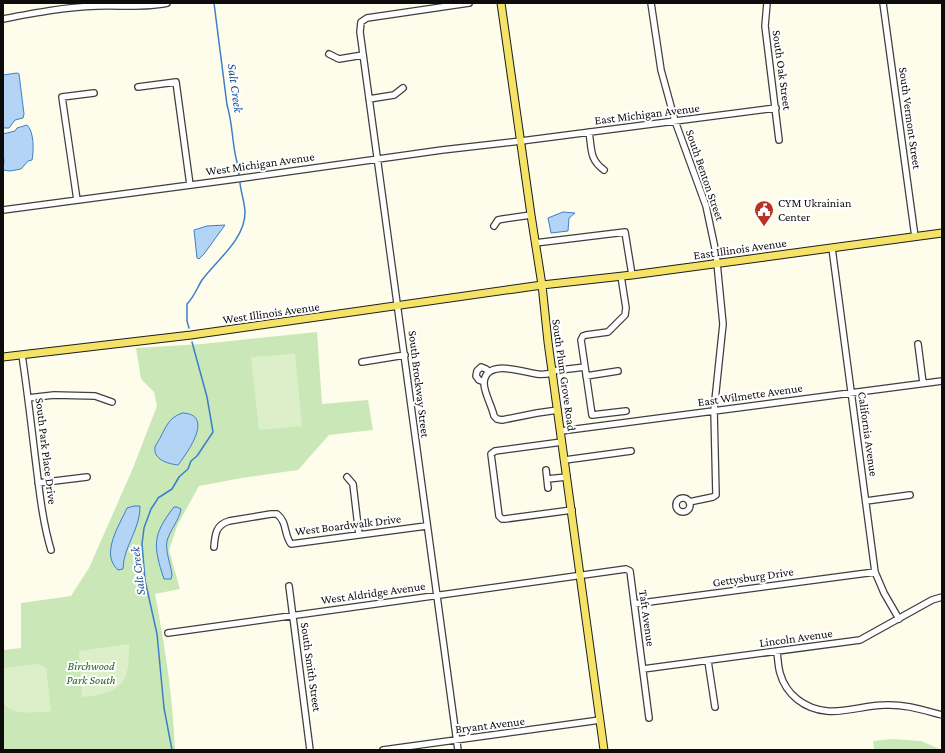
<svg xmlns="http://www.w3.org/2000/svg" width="945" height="753" font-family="'Crimson Pro',serif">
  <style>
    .green { fill: #cae7b7 }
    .pitch { fill: #ddefc9 }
    .water { fill: #b3d4f4; stroke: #3c7fc9 }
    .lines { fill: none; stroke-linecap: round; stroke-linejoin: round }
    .stream { stroke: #3c7fc9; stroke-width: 1.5 }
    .minor-casing { stroke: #3f3f3f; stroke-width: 8 }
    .major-casing { stroke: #1d1d1d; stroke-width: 9 }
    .minor { stroke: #fff; stroke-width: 5.5 }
    .major { stroke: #f4e366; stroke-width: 7 }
    .labels { text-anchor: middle; stroke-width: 4; stroke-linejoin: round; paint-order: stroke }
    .street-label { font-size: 12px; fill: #0c0c0c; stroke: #fff }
    .poi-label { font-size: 12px; fill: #0c0c0c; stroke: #fff; text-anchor: start }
    .park-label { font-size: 12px; font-style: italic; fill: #25621f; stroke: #fff }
    .water-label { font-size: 13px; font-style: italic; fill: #1a529a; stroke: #fff }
  </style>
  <rect width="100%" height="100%" fill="#fefdec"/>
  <path class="green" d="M 317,332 L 322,404 L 368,400 L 373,430 L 329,435 L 298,470 L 242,478 L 199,486 L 178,524 L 169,550 L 180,589 L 155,594 C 165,646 173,698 175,750 L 3,750 L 3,650 L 21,648 L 21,603 L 71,596 L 89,568 L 133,468 L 157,406 L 154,392 L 141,379 L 136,348 L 202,344 Z
    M 892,739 L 921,741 L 942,750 L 874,750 L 873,741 Z"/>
  <path class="pitch" d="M 295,354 L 302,426 L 259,430 L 251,357 Z
    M 129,644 C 130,683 122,694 82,697 L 79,651 Z
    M 37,664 L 41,665 L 46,668 L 51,711 C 39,712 6,717 3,700 C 1,690 3,678 3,668 Z"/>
  <path class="water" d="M 17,73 L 19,74 L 24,114 L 23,118 L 15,120 L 9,128 L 3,128 L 3,75 Z
    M 27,125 C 34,131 34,151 32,160 L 28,161 L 21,169 L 10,171 L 3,170 L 4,160 L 3,157 L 3,134 L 15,131 L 17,128 Z
    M 563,212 L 575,213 L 569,218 L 568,231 L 551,233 L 548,218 Z
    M 225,225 L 204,254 L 199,259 L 197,258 L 194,230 L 207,226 Z
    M 182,413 C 215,414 188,452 178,465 C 169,464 153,460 155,447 C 156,444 160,439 161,436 C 167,425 169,418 182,413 Z
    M 134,506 L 140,506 C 141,528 123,547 123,569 L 118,570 C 100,554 119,526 127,508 Z
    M 174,507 L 177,507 L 181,509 C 179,521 170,530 167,541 C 165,551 171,565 172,575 L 171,579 L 164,579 C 153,546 152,535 174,507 Z"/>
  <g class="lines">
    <path class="stream" d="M 214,3 L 227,105 C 232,121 232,137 235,153 C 236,160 239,167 239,175
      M 189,328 L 187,321 L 187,304 C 194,297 197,288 202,280 C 216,261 245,239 245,213 C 245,203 241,193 240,183
      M 172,750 L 164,708 L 157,634 L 145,580 L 142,544 L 144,528 L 151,509 L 157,500 L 158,498 L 172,489 L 179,477 L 188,469 L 191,461 L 197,456 L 213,432 L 207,397 L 192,342"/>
    <defs>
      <path id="minor" d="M 651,3 L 661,70 L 675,121 L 706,206 L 716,253 L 723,324 L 714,410 L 716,495 L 713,497 L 689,502
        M 767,3 L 765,26 L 779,140
        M 883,3 L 915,237
        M 3,19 C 34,13 65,7 97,6 C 118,5 147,8 167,3
        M 329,54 L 339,59 L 363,55
        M 138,87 L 176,82 L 190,185
        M 369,99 L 394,95 L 403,88
        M 589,132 C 592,149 589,159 604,170
        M 77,200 L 62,97 L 94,93
        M 3,210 L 236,179 L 442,150 L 521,141 L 776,108
        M 494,226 L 498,220 L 503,219 L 531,215
        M 535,243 L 625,232 L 632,275
        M 832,248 L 875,572 L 884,593 L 899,619
        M 621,276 L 626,308 L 625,315 L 608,332 L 586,335 L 583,336 L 581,340 L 592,415 L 626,411
        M 918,344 L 923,383
        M 22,355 C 27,389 31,422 35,456 C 39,487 42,520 51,550
        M 362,362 L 405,355
        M 552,371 L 585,367
        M 553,373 C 548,374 542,375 537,374 C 523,372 485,358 484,383 C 484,393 492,406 494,416 L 497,419 L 502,420 L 537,413 L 558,410
        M 586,376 L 618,371
        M 484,382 L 479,380 L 476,376 L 477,371 L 481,367 L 486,369 L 489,372
        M 28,398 L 54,395 L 95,396 L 112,402
        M 561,431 L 942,381
        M 562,442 L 495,451 L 491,454 L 499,516 L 502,519 L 505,519 L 572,510
        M 565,460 L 631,451
        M 546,470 L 547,479 L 567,477
        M 347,477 L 353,484 L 359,535
        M 547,479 L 548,488
        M 38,483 L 87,477
        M676 505a7 7 0 1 1 14 0a7 7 0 1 1-14 0Z
        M 866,501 L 910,495
        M 214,547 C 215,534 216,525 229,521 L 271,514 L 277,514 C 288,523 283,533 291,544 L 426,526
        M 289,586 L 310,750
        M 634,604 L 875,572
        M 168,633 L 626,569 L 630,571 L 649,718
        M 777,652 C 778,659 778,666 780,673 C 786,695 805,709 827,711 C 845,713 866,705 885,705 C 905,704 923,710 942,715
        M 708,661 L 715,707
        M 643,669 L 860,640 L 932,600 L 942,597
        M 383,750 L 600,720
        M 458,750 L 360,32 L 361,22 L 367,18 L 469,3"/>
      <path id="major" d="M 501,3 L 531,215 L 542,285 L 548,342 L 604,750
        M 3,357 L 191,335 L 542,285 L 632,275 L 942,233"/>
    </defs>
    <use href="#minor" class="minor-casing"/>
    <use href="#major" class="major-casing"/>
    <use href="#minor" class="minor"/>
    <use href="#major" class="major"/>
  </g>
  <defs>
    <symbol id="civic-pin" viewBox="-11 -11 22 30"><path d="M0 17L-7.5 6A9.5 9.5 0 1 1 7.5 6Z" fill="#b83429" stroke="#fff"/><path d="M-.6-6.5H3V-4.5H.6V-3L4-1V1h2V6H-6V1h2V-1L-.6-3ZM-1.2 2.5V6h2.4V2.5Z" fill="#fff"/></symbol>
  </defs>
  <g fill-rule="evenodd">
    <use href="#civic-pin" x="753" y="199" width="22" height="30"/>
  </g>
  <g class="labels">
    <g class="street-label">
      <text transform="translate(782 70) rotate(82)" y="4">South Oak Street</text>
      <text transform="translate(647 114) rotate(-7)" y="4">East Michigan Avenue</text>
      <text transform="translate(910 118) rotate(82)" y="4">South Vermont Street</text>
      <text transform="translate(260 164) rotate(-8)" y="4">West Michigan Avenue</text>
      <text transform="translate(705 175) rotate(71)" y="4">South Benton Street</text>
      <text transform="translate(740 249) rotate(-8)" y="4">East Illinois Avenue</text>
      <text transform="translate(271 313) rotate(-8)" y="4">West Illinois Avenue</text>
      <text transform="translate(564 375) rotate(82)" y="4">South Plum Grove Road</text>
      <text transform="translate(419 384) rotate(83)" y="4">South Brockway Street</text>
      <text transform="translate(750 395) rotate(-8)" y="4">East Wilmette Avenue</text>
      <text transform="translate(868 434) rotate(82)" y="4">California Avenue</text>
      <text transform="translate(46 451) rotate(83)" y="4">South Park Place Drive</text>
      <text transform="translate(348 525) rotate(-7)" y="4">West Boardwalk Drive</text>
      <text transform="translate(753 577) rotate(-8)" y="4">Gettysburg Drive</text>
      <text transform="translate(373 593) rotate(-8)" y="4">West Aldridge Avenue</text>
      <text transform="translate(647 618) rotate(82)" y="4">Taft Avenue</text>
      <text transform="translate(796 638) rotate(-8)" y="4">Lincoln Avenue</text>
      <text transform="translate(311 667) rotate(82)" y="4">South Smith Street</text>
      <text transform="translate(490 725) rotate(-7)" y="4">Bryant Avenue</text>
    </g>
    <g class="poi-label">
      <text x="778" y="207">CYM Ukrainian<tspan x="778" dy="14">Center</tspan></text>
    </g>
    <g class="park-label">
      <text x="91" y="670">Birchwood<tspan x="91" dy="14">Park South</tspan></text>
    </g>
    <g class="water-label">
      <text transform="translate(236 88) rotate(82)" y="5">Salt Creek</text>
      <text transform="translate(137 571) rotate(-97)" y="5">Salt Creek</text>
    </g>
  </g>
  <rect width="945" height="753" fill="none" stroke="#0c0c0c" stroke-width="8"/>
</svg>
